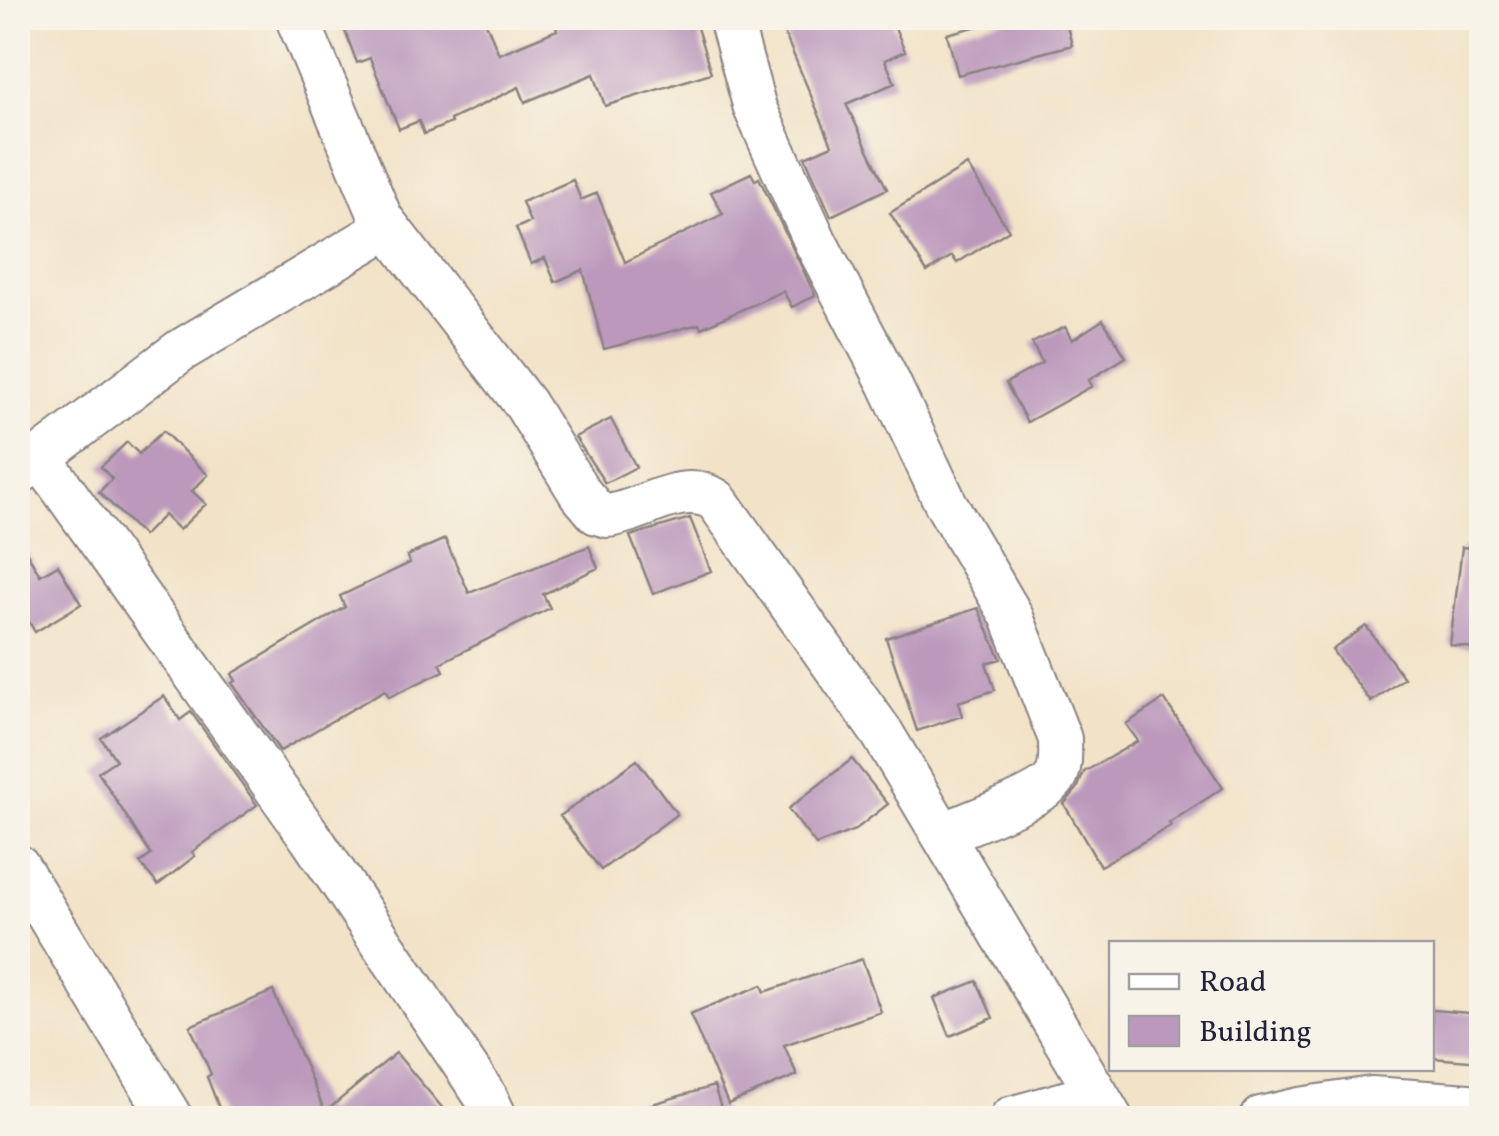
<svg xmlns="http://www.w3.org/2000/svg" width="1499" height="1136" font-family="Vollkorn,serif">
  <style>
    .building { fill: #bb98bc }
    .lines { fill: none; stroke-linecap: round; stroke-linejoin: round }
    .minor-casing { stroke: #8a8282; stroke-width: 46 }
    .minor { stroke: #fff; stroke-width: 42 }
  </style>
  <rect width="100%" height="100%" fill="#f7f3e8"/>
  <filter id="ink" filterUnits="userSpaceOnUse"><feTurbulence type="fractalNoise" baseFrequency=".01" numOctaves="2"/><feDisplacementMap in="SourceGraphic" scale="20" xChannelSelector="R" yChannelSelector="G"/><feConvolveMatrix kernelMatrix="1 2 1 2 8 2 1 2 1" color-interpolation-filters="sRGB"/></filter>
  <filter id="wash" filterUnits="userSpaceOnUse"><feTurbulence type="fractalNoise" baseFrequency=".0048" numOctaves="4" result="noise"/><feDisplacementMap in="SourceGraphic" scale="40" xChannelSelector="R" yChannelSelector="G"/><feGaussianBlur stdDeviation="2.25" result="paint"/><feColorMatrix in="noise" values="0 0 0 0 0 0 0 0 0 0 0 0 0 0 0 0 0 1.4 0 .05"/><feComposite in="paint" operator="in"/></filter>
  <g filter="url(#wash)">
    <rect width="100%" height="100%" fill="#f2e3c8"/>
    <g id="blocks">
      <path class="building" d="M 340,18 L 484,18 L 499,54 L 557,30 L 553,18 L 694,18 L 711,73 L 605,106 L 594,74 L 525,102 L 519,87 L 450,120 L 451,123 L 424,134 L 419,121 L 399,129 L 370,58 L 357,63 Z
        M 778,18 L 891,18 L 905,51 L 885,60 L 895,83 L 846,104 L 887,189 L 831,216 L 805,157 L 832,145 Z
        M 1009,18 L 1065,18 L 1072,45 L 958,75 L 947,34 Z
        M 967,165 L 1009,230 L 957,263 L 952,256 L 927,272 L 890,213 Z
        M 751,173 L 755,180 L 759,178 L 815,295 L 792,307 L 783,291 L 701,328 L 699,324 L 604,349 L 583,270 L 555,282 L 545,258 L 531,264 L 516,228 L 530,222 L 522,202 L 573,180 L 581,200 L 597,193 L 625,262 L 723,214 L 711,192 Z
        M 1103,320 L 1126,357 L 1089,380 L 1092,386 L 1027,422 L 1006,383 L 1042,363 L 1032,343 L 1065,327 L 1072,340 Z
        M 611,419 L 636,467 L 605,483 L 575,437 Z
        M 163,431 L 208,475 L 192,491 L 206,504 L 179,530 L 164,515 L 143,536 L 99,492 L 112,479 L 101,467 L 127,442 L 139,454 Z
        M 690,518 L 711,571 L 653,594 L 630,536 Z
        M 18,538 L 40,575 L 58,565 L 81,604 L 35,632 L 18,603 Z
        M 445,539 L 469,593 L 589,546 L 598,568 L 543,594 L 550,608 L 440,663 L 444,671 L 389,697 L 385,690 L 280,751 L 232,683 L 236,681 L 232,674 L 345,607 L 340,596 L 410,563 L 407,556 Z
        M 1462,547 L 1482,549 L 1482,649 L 1450,645 Z
        M 978,608 L 1001,659 L 986,663 L 995,690 L 958,702 L 962,716 L 917,731 L 886,638 Z
        M 1366,626 L 1404,678 L 1371,702 L 1332,650 Z
        M 164,696 L 180,720 L 191,712 L 257,805 L 192,852 L 195,856 L 158,885 L 140,863 L 151,855 L 98,772 L 116,760 L 101,738 Z
        M 1164,699 L 1223,788 L 1169,823 L 1171,826 L 1100,866 L 1064,804 L 1077,789 L 1084,772 L 1138,741 L 1126,724 Z
        M 852,759 L 888,804 L 855,830 L 816,845 L 788,809 Z
        M 637,760 L 677,814 L 601,870 L 560,816 Z
        M 862,959 L 881,1012 L 784,1045 L 797,1075 L 728,1104 L 690,1014 L 762,985 L 765,992 Z
        M 977,981 L 993,1018 L 950,1036 L 934,998 Z
        M 273,991 L 325,1112 L 396,1053 L 451,1118 L 223,1118 L 207,1077 L 211,1074 L 190,1026 Z
        M 1432,1010 L 1482,1014 L 1482,1062 L 1432,1058 Z
        M 714,1086 L 724,1118 L 633,1118 L 632,1110 Z"/>
    </g>
  </g>
  <g filter="url(#ink)">
    <use href="#blocks" fill-opacity="0" stroke="#8a8282" stroke-width="2.5"/>
    <g class="lines">
      <defs>
        <path id="minor" d="M 297,18 L 381,218 L 525,404 L 580,493 L 597,513 L 607,516 C 643,512 681,479 716,500 L 882,733 L 1111,1118
          M 730,18 L 755,108 L 816,243 L 889,383 L 946,504 L 1011,615 L 1060,739 C 1060,751 1062,767 1055,778 C 1044,796 966,824 943,834
          M 40,457 L 311,838 L 486,1097 L 496,1118
          M 18,474 L 180,351 L 387,228
          M 18,866 L 171,1118
          M 1011,1118 L 1097,1094
          M 1261,1118 L 1300,1109 L 1372,1098 L 1482,1106"/>
      </defs>
      <use href="#minor" class="minor-casing"/>
      <use href="#minor" class="minor"/>
    </g>
  </g>
  <rect width="1499" height="1136" fill="none" stroke="#f7f3e8" stroke-width="60"/>
  <rect x="1109" y="941" width="325" height="130" fill="#f7f3e8" stroke="#a29fa3" stroke-width="2.5"/>
  <rect x="1129" y="974" width="50" height="15" fill="#ffffff" stroke="#a29fa3" stroke-width="2.5"/>
  <text x="1199" y="991" font-size="30" fill="#22223b">Road</text>
  <rect x="1129" y="1016" width="50" height="30" fill="#bb98bc" stroke="#a29fa3" stroke-width="2.5"/>
  <text x="1199" y="1041" font-size="30" fill="#22223b">Building</text>
</svg>
